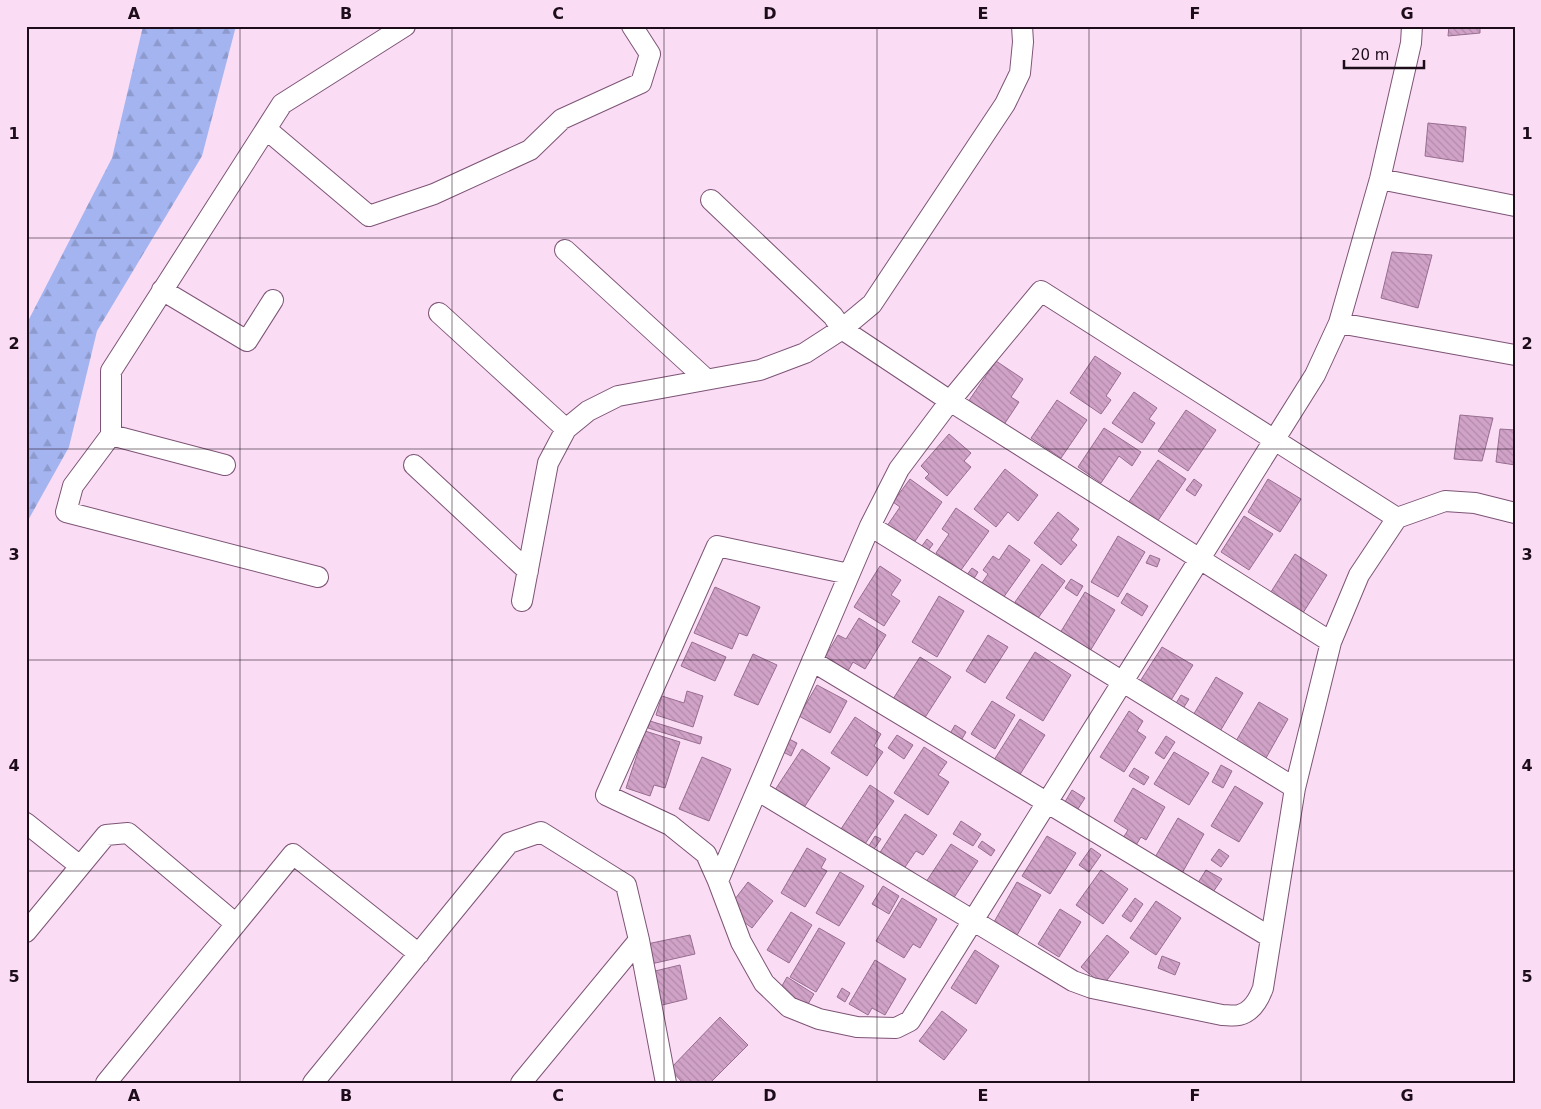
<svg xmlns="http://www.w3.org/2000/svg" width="1541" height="1109" font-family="'DejaVu Sans',sans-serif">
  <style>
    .forest { fill: url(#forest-firs) }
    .building { fill: url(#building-back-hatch); stroke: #976d90 }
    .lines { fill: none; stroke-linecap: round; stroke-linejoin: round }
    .street-casing { stroke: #7d5476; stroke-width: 22 }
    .street { stroke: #fff; stroke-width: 20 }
    .grid { fill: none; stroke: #1d0d1b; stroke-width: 1; stroke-opacity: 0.55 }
    .neatline { fill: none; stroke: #1d0d1b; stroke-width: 2 }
    .grid-label { font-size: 16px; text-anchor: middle; font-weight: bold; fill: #1d0d1b }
  </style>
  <defs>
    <pattern id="forest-firs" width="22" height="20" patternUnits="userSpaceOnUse" patternTransform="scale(1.25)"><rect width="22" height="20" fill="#a4b4f0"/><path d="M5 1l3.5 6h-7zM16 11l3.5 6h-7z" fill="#8d9acd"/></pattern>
    <pattern id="building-back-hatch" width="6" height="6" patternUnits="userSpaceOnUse" patternTransform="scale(1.25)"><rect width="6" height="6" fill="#d0a2c7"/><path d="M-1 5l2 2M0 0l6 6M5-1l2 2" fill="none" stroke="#b28aaa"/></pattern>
  </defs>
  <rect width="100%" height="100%" fill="#faddf4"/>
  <path class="forest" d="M 143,26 L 236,26 L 202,156 L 97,331 L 69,447 L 26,524 L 26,325 L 112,158 Z"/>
  <path class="building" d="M 1449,26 L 1480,26 L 1480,33 L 1448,36 Z
    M 1428,123 L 1466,127 L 1463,162 L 1425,156 Z
    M 1392,252 L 1432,255 L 1418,308 L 1381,298 Z
    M 1095,356 L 1121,373 L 1106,396 L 1111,400 L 1101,414 L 1070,393 Z
    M 996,361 L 1023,379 L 1011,397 L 1019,402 L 1003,426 L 968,402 Z
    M 1134,392 L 1157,408 L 1149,419 L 1155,423 L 1142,443 L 1112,423 Z
    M 1057,400 L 1087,420 L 1061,458 L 1031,438 Z
    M 1186,410 L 1216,430 L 1188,471 L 1158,451 Z
    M 1460,415 L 1493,418 L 1482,461 L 1454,459 Z
    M 1104,428 L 1141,452 L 1132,466 L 1119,456 L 1101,483 L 1078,467 Z
    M 1500,429 L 1515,430 L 1515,465 L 1496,462 Z
    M 949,434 L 971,453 L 964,461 L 971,467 L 947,496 L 925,478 L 929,474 L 921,466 Z
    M 1158,460 L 1186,479 L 1157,522 L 1128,503 Z
    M 1005,469 L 1038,495 L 1018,521 L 1008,512 L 996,527 L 974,509 Z
    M 910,479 L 942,502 L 913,544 L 887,526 L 900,507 L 893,502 Z
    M 1194,479 L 1202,485 L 1195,496 L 1186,490 Z
    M 1268,479 L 1301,499 L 1280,532 L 1248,512 Z
    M 956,508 L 989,531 L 961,570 L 936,553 L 949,534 L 942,529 Z
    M 1058,512 L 1079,529 L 1071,540 L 1077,545 L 1061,565 L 1034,543 Z
    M 1244,516 L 1273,534 L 1249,570 L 1221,552 Z
    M 1118,536 L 1145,552 L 1118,597 L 1091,582 Z
    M 927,539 L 933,544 L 925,555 L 919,550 Z
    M 1009,545 L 1030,560 L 1003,598 L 982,583 L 988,574 L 983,570 L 993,556 L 999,560 Z
    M 1295,554 L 1327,575 L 1301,616 L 1269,595 Z
    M 1150,555 L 1160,559 L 1157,567 L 1146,563 Z
    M 1042,564 L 1065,581 L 1038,618 L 1015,602 Z
    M 880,566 L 901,580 L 891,595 L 900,601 L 884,626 L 854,607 Z
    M 972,568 L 978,572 L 970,585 L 963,580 Z
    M 1071,579 L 1083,586 L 1077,596 L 1065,588 Z
    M 715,587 L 760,607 L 747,636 L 739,633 L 732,649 L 694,633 Z
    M 1085,592 L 1115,610 L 1087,656 L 1057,638 Z
    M 1127,593 L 1148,606 L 1142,616 L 1121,603 Z
    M 939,596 L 964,611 L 937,657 L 912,642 Z
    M 859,618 L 886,635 L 865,669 L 853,662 L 848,671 L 825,657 L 838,635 L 846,639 Z
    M 988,635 L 1008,647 L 985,683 L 966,671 Z
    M 692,642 L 726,657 L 715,681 L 681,666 Z
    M 1162,647 L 1193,665 L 1168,705 L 1137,686 Z
    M 1035,652 L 1071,675 L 1043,721 L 1006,698 Z
    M 753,654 L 777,665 L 758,705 L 734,695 Z
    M 920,657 L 951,677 L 924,719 L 893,699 Z
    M 1216,677 L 1243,693 L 1219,733 L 1192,717 Z
    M 817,685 L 847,701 L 830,733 L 799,716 Z
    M 687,691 L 703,696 L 693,727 L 656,715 L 662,696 L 684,703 Z
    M 1181,695 L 1189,699 L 1179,715 L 1172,710 Z
    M 992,701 L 1015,715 L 995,749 L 971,734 Z
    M 1259,702 L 1288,719 L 1266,758 L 1236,741 Z
    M 1129,711 L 1143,721 L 1137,731 L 1146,737 L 1124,772 L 1100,757 Z
    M 855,717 L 881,734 L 874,746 L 883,752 L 867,776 L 831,753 Z
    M 1020,719 L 1045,735 L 1019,776 L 994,760 Z
    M 650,721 L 702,737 L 700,744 L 648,728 Z
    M 955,725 L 966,732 L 959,744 L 948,737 Z
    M 645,731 L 680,742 L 665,788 L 654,785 L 650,796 L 626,788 Z
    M 897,735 L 913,745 L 904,759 L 888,748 Z
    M 1166,736 L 1175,742 L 1164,759 L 1155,753 Z
    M 789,739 L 797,743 L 791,756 L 783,752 Z
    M 924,747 L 947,762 L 938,775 L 949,782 L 928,815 L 894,793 Z
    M 802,749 L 830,768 L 803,809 L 775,790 Z
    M 1174,752 L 1209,773 L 1189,805 L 1154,784 Z
    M 702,757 L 731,769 L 709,821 L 679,809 Z
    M 1221,765 L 1232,771 L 1223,788 L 1212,782 Z
    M 1134,768 L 1149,777 L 1144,785 L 1129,776 Z
    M 870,785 L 894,801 L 865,844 L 841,829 Z
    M 1235,786 L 1263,803 L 1239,842 L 1211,826 Z
    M 1133,788 L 1165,807 L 1146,840 L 1141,837 L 1133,850 L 1120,843 L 1128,830 L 1114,821 Z
    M 1072,790 L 1085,798 L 1074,815 L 1062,807 Z
    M 905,814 L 937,835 L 923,855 L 916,851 L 903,870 L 879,854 Z
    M 1178,818 L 1204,834 L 1181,875 L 1154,859 Z
    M 961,821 L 981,834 L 973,846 L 953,834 Z
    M 875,836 L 881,839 L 872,852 L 867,849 Z
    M 1047,836 L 1076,853 L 1050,894 L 1022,876 Z
    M 982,841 L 995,850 L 991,856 L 978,847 Z
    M 951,844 L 978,861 L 953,899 L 926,882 Z
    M 807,848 L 826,859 L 821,868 L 827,871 L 805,907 L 781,893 Z
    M 1091,848 L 1101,855 L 1089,872 L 1079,865 Z
    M 1219,849 L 1229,856 L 1221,867 L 1211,860 Z
    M 1101,870 L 1128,889 L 1103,924 L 1076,905 Z
    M 1206,870 L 1222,879 L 1211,895 L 1196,886 Z
    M 840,872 L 864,886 L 839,926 L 816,913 Z
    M 748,882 L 773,901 L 752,928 L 736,916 L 741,910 L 732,903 Z
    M 1017,882 L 1041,895 L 1017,935 L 994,922 Z
    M 883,886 L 899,896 L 889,914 L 872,904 Z
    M 902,898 L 937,919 L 920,948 L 913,944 L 904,958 L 876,941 Z
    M 1135,898 L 1143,904 L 1131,922 L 1122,916 Z
    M 1156,901 L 1181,918 L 1156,955 L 1130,938 Z
    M 1060,909 L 1081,922 L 1059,957 L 1038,944 Z
    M 791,912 L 812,925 L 789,963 L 767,950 Z
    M 819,928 L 845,943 L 816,992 L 790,977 Z
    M 690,935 L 695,954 L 651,964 L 647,944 Z
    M 1107,935 L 1129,952 L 1103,985 L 1081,967 Z
    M 975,950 L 999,966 L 976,1004 L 951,988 Z
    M 1162,956 L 1180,963 L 1175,975 L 1158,968 Z
    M 875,960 L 906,979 L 885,1015 L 872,1008 L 868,1015 L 849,1004 Z
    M 680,965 L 687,999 L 658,1006 L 651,972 Z
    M 787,977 L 814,994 L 805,1009 L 778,993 Z
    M 842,988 L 850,993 L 845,1002 L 837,997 Z
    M 942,1011 L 967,1030 L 944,1060 L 919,1041 Z
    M 720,1017 L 748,1045 L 710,1083 L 683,1083 L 670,1069 Z"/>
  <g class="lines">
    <defs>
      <path id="street" d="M 266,129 L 369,216 L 434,194 L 530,150 L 562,119 L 641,83 L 650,54 L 632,26
        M 1380,179 L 1515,206
        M 711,200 L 833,316 L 842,329 L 950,401 L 1331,642
        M 565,250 L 706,379
        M 162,290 L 247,341 L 273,300
        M 439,313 L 566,429
        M 1339,323 L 1515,355
        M 111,435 L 225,465
        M 414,465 L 528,571
        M 870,526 L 1295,788
        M 849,574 L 717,546 L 606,795 L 670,825 L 706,854 L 718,881 L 741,942 L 764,983 L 789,1007 L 819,1019 L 857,1027 L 896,1028 L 910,1021 L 1315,375 L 1339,323 L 1380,179 L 1411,43 L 1412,26
        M 318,577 L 66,512 L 73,486 L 111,435 L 111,371 L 282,104 L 405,26
        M 522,601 L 548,463 L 566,429 L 588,411 L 618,396 L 760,370 L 805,353 L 842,329 L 872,304 L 1005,104 L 1020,73 L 1023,42 L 1022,26
        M 812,661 L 1270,937
        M 757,790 L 1073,981 L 1092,988 L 1222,1015 C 1227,1015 1234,1016 1239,1015 C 1252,1012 1259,999 1263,988 L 1295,788 L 1331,642 L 1359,575 L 1397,518 L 1445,501 L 1475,503 L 1515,513
        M 26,823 L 80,866
        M 718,881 L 870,526 L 899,469 L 950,401 L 1041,291 L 1397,518
        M 26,932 L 106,835 L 128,833 L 236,924
        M 106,1083 L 293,854 L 419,954
        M 313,1083 L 509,843 L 541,832 L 626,885 L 639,940
        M 521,1083 L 639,940 L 666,1083"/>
    </defs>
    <use href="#street" class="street-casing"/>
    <use href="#street" class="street"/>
  </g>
  <path class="grid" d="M 240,26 L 240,1083M 452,26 L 452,1083M 664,26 L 664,1083M 877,26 L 877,1083M 1089,26 L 1089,1083M 1301,26 L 1301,1083M 26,238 L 1515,238M 26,449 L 1515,449M 26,660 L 1515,660M 26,871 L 1515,871"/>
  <rect width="1541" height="1109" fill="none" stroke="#faddf4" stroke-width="55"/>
  <path d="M1344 60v8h80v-8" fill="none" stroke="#1d0d1b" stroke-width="2.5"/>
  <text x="1351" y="60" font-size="15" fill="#1d0d1b" stroke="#faddf4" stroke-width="4" paint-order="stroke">20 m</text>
  <rect x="28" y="28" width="1486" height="1054" class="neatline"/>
  <g class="grid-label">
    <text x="134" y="19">A</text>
    <text x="346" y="19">B</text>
    <text x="558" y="19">C</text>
    <text x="770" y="19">D</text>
    <text x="983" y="19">E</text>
    <text x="1195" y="19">F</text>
    <text x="1407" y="19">G</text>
    <text x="14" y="139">1</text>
    <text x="1527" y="139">1</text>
    <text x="14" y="349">2</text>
    <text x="1527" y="349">2</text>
    <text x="14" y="560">3</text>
    <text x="1527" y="560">3</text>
    <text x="14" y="771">4</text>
    <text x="1527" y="771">4</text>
    <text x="14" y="982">5</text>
    <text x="1527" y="982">5</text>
    <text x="134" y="1101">A</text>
    <text x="346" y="1101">B</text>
    <text x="558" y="1101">C</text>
    <text x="770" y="1101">D</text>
    <text x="983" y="1101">E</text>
    <text x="1195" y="1101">F</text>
    <text x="1407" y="1101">G</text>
  </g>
</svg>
